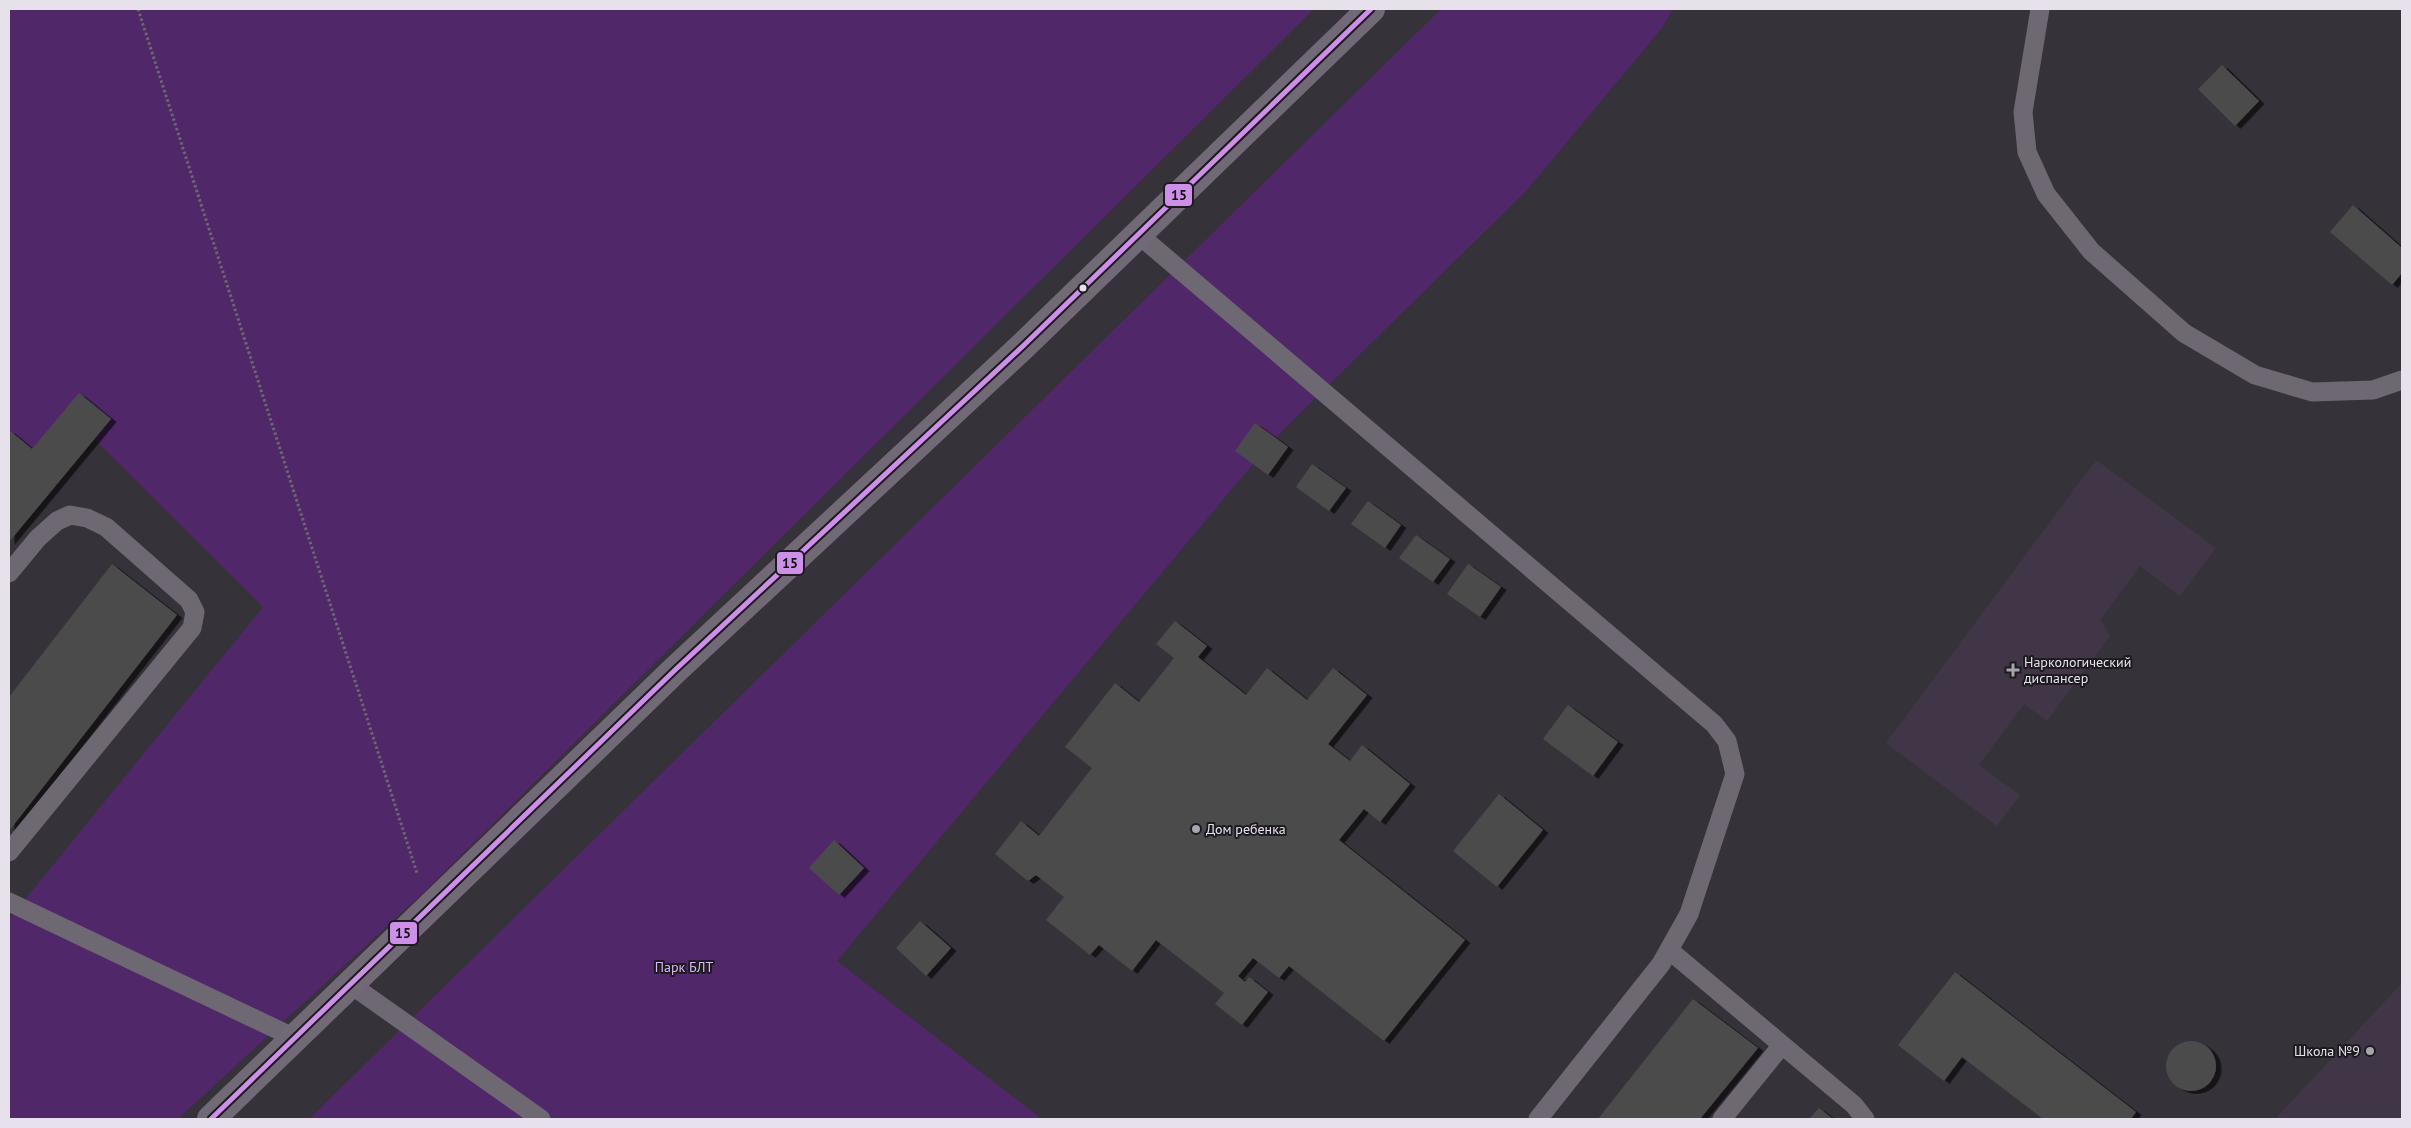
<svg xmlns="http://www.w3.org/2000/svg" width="2411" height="1128" font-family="'PT Sans',sans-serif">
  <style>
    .built { fill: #403648 }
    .green { fill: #502769 }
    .building { fill: #4c4b4c; filter: url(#shadow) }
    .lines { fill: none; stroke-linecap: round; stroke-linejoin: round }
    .path { stroke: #6c6870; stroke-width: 3; stroke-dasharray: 2.5 2.5; stroke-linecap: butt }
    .lane { stroke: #6e6873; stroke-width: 19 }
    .secondary { stroke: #716976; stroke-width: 28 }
    .bus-1-casing { stroke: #1c191f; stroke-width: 9 }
    .bus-1 { stroke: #ce8fe9; stroke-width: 5 }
    .bus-dot { fill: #e6e1ea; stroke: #1c191f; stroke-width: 2 }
    .poi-dot { fill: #a8a4ac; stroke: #1c191f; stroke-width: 2 }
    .labels { text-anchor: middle; stroke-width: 4; stroke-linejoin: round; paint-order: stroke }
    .poi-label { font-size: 14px; fill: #e6e1ea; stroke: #1c191f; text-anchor: start }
    .park-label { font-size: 14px; fill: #dcb7f7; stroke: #1c191f }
    .line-badge { stroke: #1c191f; stroke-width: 2 }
    .pale-badge-label { font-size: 14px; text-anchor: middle; font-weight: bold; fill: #111 }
  </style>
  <defs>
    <filter id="shadow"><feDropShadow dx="5.5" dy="3" stdDeviation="0" flood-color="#0009"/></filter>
  </defs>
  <rect width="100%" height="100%" fill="#36323a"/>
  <path class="built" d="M 2096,460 L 2216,548 L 2180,596 L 2140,566 L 2101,619 L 2110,636 L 2047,721 L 2024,704 L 1979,765 L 2020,795 L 1997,826 L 1886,743 Z
    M 2402,983 L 2402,1119 L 2275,1119 Z"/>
  <path class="green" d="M 9,9 L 1314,9 L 423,893 L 178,1119 L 9,1119 L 9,919 L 263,607 L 66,411 L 9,478 Z
    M 1441,9 L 1673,9 L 1662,28 L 1527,190 L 1273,440 L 837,961 L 1042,1119 L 309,1119 Z"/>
  <path class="building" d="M 2222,65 L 2259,101 L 2235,126 L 2198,89 Z
    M 2353,205 L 2402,248 L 2402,273 L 2392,285 L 2330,232 Z
    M 79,393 L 111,419 L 9,542 L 9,430 L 32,449 Z
    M 1255,423 L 1288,447 L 1268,475 L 1235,451 Z
    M 1312,464 L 1346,488 L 1329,511 L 1296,487 Z
    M 1368,501 L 1401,525 L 1385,548 L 1351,524 Z
    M 1416,535 L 1450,559 L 1433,582 L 1399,558 Z
    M 112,564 L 177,615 L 9,831 L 9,697 Z
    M 1468,564 L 1501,587 L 1480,617 L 1447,594 Z
    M 1175,621 L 1207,646 L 1198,657 L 1246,695 L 1267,668 L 1307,700 L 1333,668 L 1367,695 L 1328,744 L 1350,761 L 1362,745 L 1410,784 L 1380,822 L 1364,809 L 1339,840 L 1465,940 L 1384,1041 L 1289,966 L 1279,978 L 1253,958 L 1238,976 L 1245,982 L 1249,977 L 1268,992 L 1242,1025 L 1215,1004 L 1224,993 L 1156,940 L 1132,971 L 1099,945 L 1090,955 L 1046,920 L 1064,897 L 1036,875 L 1028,881 L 995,854 L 1021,821 L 1039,836 L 1092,768 L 1065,747 L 1115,683 L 1139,702 L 1174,658 L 1156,644 Z
    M 1568,705 L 1618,742 L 1593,776 L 1543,739 Z
    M 1499,794 L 1543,830 L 1497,887 L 1453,851 Z
    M 834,840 L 864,868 L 839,895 L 809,868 Z
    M 920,921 L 951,948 L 926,976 L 896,948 Z
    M 1955,972 L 2136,1112 L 2131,1119 L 2043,1119 L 1962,1057 L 1944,1081 L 1898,1045 Z
    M 1693,999 L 1758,1048 L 1700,1119 L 1598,1119 Z
    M2166 1066a25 25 0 1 1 50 0a25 25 0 1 1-50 0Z
    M 1819,1108 L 1833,1119 L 1809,1119 Z"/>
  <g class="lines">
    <path class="path" d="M 138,9 L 417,873"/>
    <path class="lane" d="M 2040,9 L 2023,112 L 2027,152 L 2046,194 L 2091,251 L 2184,333 L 2255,375 L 2312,392 L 2373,390 L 2402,380
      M 1139,235 L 1714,724 L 1727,741 L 1735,774 L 1689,914 L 1661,964 L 1538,1119
      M 9,573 L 38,538 L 57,521 L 70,515 L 87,518 L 106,527 L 189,600 L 195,612 L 192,628 L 9,852
      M 9,902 L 295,1038
      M 1669,950 L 1854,1105 L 1865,1119
      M 350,984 L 541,1119
      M 1722,1119 L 1782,1045"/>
    <path class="secondary" d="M 211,1119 L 675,670 L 1023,346 L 1371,9"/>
    <defs>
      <path id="bus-1" d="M 211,1119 L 675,670 L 1023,346 L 1371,9"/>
    </defs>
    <use href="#bus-1" class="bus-1-casing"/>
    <use href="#bus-1" class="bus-1"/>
  </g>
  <circle class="bus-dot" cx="1083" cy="288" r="4.5"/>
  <g class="poi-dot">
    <path d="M2010.5 662.5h5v5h5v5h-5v5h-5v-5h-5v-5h5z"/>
    <circle cx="1196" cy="829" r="5"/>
    <circle cx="2370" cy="1051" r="5"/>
  </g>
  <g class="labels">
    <g class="poi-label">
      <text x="2024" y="667">Наркологический<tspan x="2024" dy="16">диспансер</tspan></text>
      <text x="1206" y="834">Дом ребенка</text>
      <text x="2360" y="1056" text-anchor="end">Школа №9</text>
    </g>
    <g class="park-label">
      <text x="684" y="972">Парк БЛТ</text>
    </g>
  </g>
  <g class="line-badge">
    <rect x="1164" y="183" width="29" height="24" rx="5" fill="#ce8fe9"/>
    <rect x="776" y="551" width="28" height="24" rx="5" fill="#ce8fe9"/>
    <rect x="389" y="921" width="29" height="24" rx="5" fill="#ce8fe9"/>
  </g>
  <g class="pale-badge-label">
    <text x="1179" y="200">15</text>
    <text x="790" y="568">15</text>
    <text x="403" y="938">15</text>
  </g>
  <rect width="2411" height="1128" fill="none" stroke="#e6e1ea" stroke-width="20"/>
</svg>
